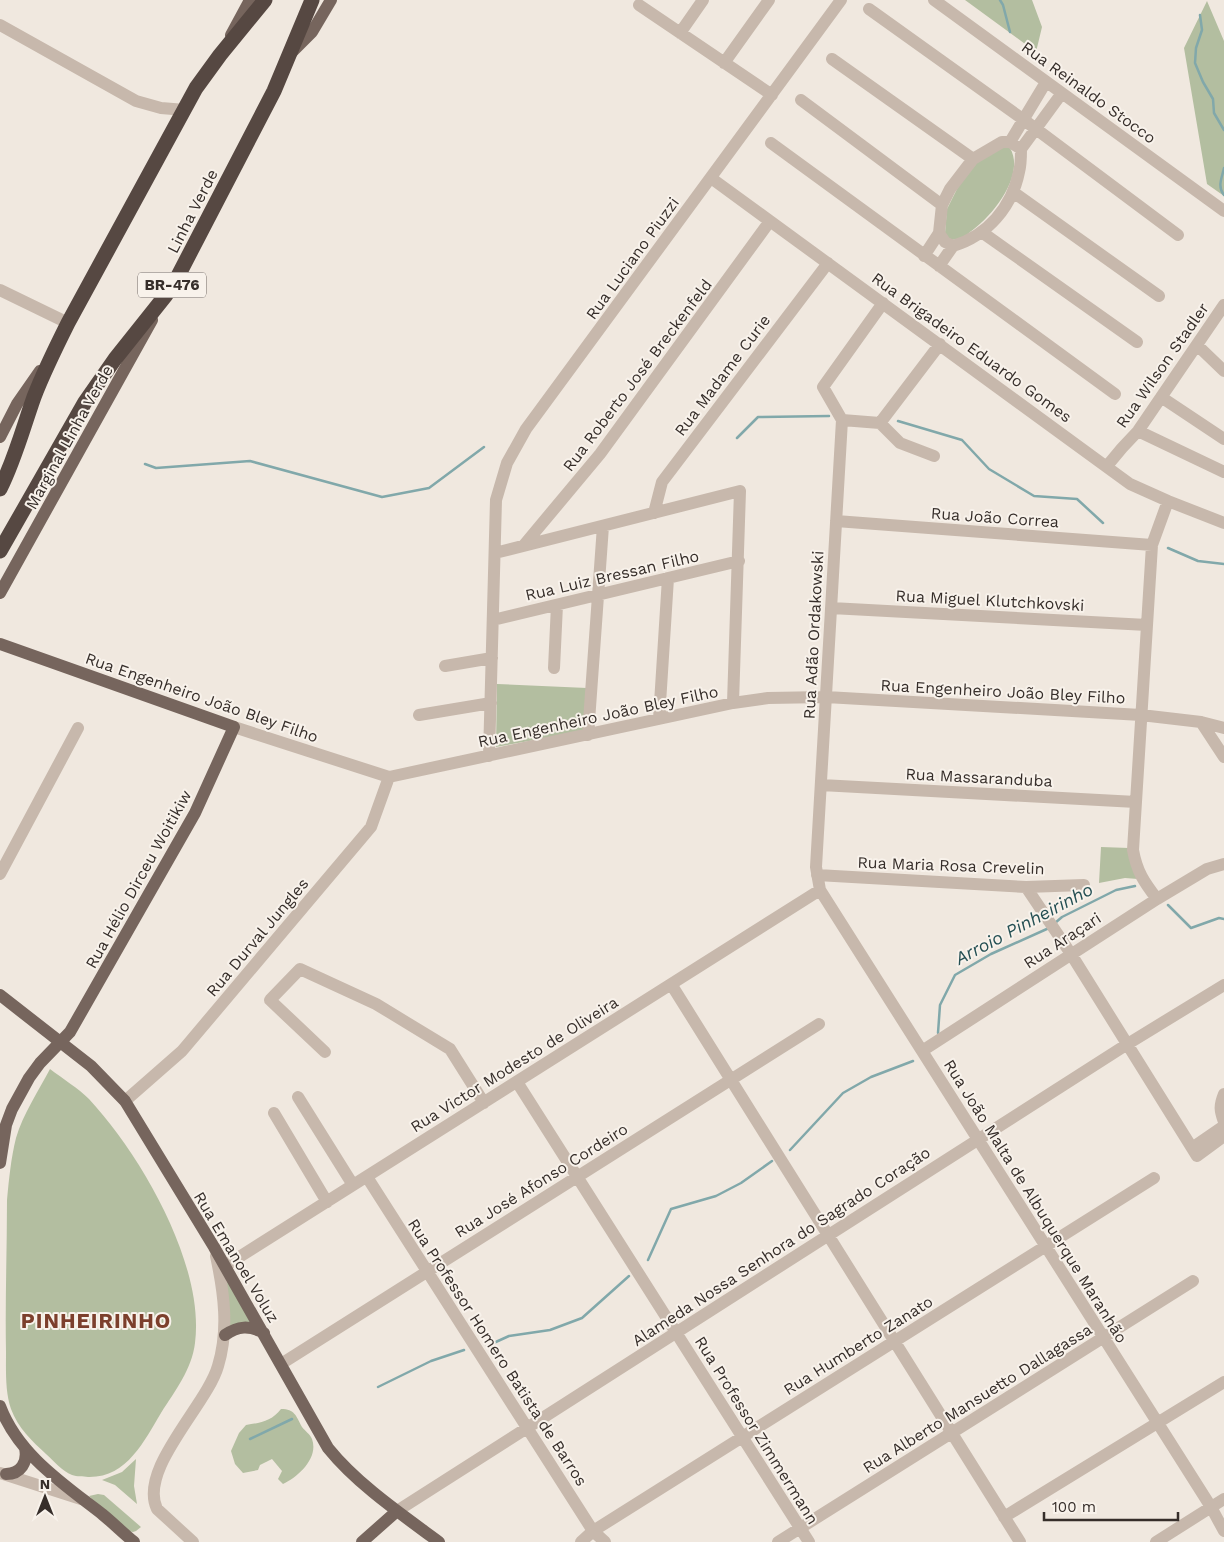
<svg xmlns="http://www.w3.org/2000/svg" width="1224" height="1542" font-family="'Work Sans',sans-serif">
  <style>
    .green { fill: #b3bea0 }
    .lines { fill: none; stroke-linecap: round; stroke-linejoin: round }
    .stream { stroke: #81a8aa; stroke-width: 2.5 }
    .minor { stroke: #c7b8ac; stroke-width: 12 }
    .major { stroke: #76655d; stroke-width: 12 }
    .highway { stroke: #564842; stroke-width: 15 }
    .labels { text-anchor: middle; stroke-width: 4; stroke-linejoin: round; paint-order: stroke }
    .shield { fill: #f8f2eb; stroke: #706964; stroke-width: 1 }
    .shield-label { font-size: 15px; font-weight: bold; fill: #362e2a }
    .street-label { font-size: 16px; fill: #362e2a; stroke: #f8f2eb }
    .water-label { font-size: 18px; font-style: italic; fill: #244f53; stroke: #f8f2eb }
    .district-label { font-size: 21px; font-weight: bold; letter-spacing: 1px; fill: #7c3f2c; stroke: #f8f2eb }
  </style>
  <rect width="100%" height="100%" fill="#f0e8df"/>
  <path class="green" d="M 965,0 L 1032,0 L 1042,27 L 1036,52 Z
    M 1207,1 L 1224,41 L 1224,196 L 1207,184 L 1184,48 Z
    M 1000,146 L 1010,148 C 1026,175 992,217 970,232 C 968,234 964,238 961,239 C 958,240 953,239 949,239 L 945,233 L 947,209 L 967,169 Z
    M 497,684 L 587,688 L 585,731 L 496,747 Z
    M 1101,847 L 1129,848 L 1138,879 L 1125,878 L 1099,883 Z
    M 50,1069 C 63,1079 78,1088 89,1099 C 141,1155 205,1265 195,1343 C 192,1369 175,1391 161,1413 C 144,1441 127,1478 88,1477 C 83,1476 77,1477 72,1475 C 62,1471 54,1461 46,1454 C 32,1441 18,1428 11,1409 C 5,1392 6,1370 6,1352 C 5,1301 7,1250 7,1200 C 9,1179 11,1158 16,1138 C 23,1114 39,1090 50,1069 Z
    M 228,1277 L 257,1326 L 228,1328 L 226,1291 Z
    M 281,1409 C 295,1409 296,1416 302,1427 C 305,1431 310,1434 312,1439 C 319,1458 298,1477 283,1484 L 278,1479 L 282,1471 L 272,1459 L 260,1465 L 258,1470 L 243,1473 L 235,1464 L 231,1451 L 239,1433 L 246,1425 C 260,1423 272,1421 281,1409 Z
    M 136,1459 L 134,1486 L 137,1504 L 115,1485 L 102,1480 L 122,1472 Z
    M 98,1494 L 104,1495 L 141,1527 L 136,1531 L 133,1532 L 128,1531 L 89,1496 Z"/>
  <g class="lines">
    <path class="stream" d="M 1000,0 L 1003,5 L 1010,32
      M 1200,15 L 1202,30 L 1196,48 L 1195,63 L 1203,82 L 1213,99 L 1214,113 L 1224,130
      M 1224,168 C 1222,178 1217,186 1224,195
      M 898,421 L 962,440 L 989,469 L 1034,496 L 1077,499 L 1103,523
      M 737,438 L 758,417 L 829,416
      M 145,464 L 156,468 L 250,461 L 382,497 L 429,488 L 484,447
      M 1168,548 L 1198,561 L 1224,564
      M 1168,905 L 1191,928 L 1219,918 L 1224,919
      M 1055,923 L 1062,917 L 1116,890 L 1135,886
      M 938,1033 L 940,1005 L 955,975 L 991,954 L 1049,928
      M 790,1150 L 843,1093 L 871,1077 L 913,1061
      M 648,1260 L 671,1209 L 716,1196 L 741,1183 L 772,1161
      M 487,1346 L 509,1336 L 550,1330 L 582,1318 L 629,1276
      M 378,1387 L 431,1361 L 464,1350
      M 250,1439 L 292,1419"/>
    <path class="minor" d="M 934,0 L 1224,211
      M 639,5 L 772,95
      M 869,9 L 1024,120 L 1178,235
      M 0,25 L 136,101 L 161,108 L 185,110
      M 680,33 L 703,0
      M 832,59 L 973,159
      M 724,63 L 769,0
      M 801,100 L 942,205
      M 1002,142 L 1010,142 L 1021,149 C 1021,157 1021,165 1019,172 C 1012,207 987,236 953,246 L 945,242 L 939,233 L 942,205 L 950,189 L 973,159 Z
      M 1010,142 L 1046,82
      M 771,143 L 1115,394
      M 1021,149 L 1062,93
      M 711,178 L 1130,484 L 1168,501 L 1224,523
      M 1013,192 L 1159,296
      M 983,233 L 1137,342
      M 924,256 L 939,233
      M 939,266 L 953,246
      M 0,290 L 68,323
      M 883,303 L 823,387 L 842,420 L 816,867 L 820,890 L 1211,1507 L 1224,1531
      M 1197,345 L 1224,371
      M 1161,397 L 1224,439
      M 842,420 L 880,423 L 940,344
      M 880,423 L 900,443 L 934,456
      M 1138,431 L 1224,472
      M 1107,466 L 1122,448 L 1138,431 L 1224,305
      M 654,513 L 662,482 L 828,263
      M 836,521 L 1152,545
      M 524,545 L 600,454 L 770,221
      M 495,553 L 740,491 L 733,703
      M 831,608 L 1147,625
      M 493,620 L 739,561
      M 445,666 L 492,658
      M 554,668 L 557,605
      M 419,715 L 491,703
      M 659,719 L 668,578
      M 1201,722 L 1224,757
      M 234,727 L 389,777 L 733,703 L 768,698 L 826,697 L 1141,715 L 1201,722 L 1224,728
      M 588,735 L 603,526
      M 489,756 L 496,500 L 507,463 L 526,429 L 841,0
      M 821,785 L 1136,802
      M 0,874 L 78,728
      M 817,875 L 1026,887 L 1084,885
      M 1026,887 L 1071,954 L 1197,1156 L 1224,1136
      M 1157,899 C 1144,882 1137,872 1133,850 L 1152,545 L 1168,501
      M 671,984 L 1020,1542
      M 922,1051 L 1157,899 L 1207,869 L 1224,864
      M 325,1052 L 270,1000 L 300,969 L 376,1004 L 450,1049 L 484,1103
      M 517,1082 L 809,1542
      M 1224,1094 C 1219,1106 1220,1111 1224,1122
      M 298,1097 L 353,1185
      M 125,1101 L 182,1051 L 371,827 L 389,777
      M 274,1113 L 327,1202
      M 1192,1148 L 1224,1126
      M 367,1177 L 593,1531 L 605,1542
      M 225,1266 L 820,890
      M 281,1364 L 819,1024
      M 0,1473 L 81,1499
      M 397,1511 L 1126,1045 L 1224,985
      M 1004,1517 L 1224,1382
      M 193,1542 L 157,1509 C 138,1469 207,1405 218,1366 C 229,1330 224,1293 216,1256
      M 581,1542 L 593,1531 L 1154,1178
      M 778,1542 L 1193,1281
      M 1156,1542 L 1224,1499"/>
    <path class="major" d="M 231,35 L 250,0
      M 290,54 L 312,32 L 331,0
      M 0,437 L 17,404 L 40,371
      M 0,593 L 152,320
      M 0,644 L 234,727 L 195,813 L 70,1032 L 40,1063 L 29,1078 L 12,1109 L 6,1125 L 0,1163
      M 0,995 L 91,1066 L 125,1101 L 214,1247 L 328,1448 C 357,1484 401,1514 439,1542
      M 225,1335 C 238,1326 249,1325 264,1333
      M 0,1406 C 18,1454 62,1483 102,1514 C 113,1523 123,1533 134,1542
      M 6,1474 C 21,1474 28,1462 25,1448
      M 362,1542 L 397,1511"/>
    <path class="highway" d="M 0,489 C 15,459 23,428 34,397 C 44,371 56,347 68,323 L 196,88 L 220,55 L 265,0
      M 0,551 L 85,402 L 115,359 L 166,295 L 178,276 L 274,91 L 312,0"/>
  </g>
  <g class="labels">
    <rect class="shield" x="138" y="272.5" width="68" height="25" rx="4"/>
    <g class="shield-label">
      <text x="172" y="290">BR-476</text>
    </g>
    <g class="street-label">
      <text transform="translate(1089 92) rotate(36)" y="6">Rua Reinaldo Stocco</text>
      <text transform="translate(192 211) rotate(-63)" y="6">Linha Verde</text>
      <text transform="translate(632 258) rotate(-54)" y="6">Rua Luciano Piuzzi</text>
      <text transform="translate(972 347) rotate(36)" y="6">Rua Brigadeiro Eduardo Gomes</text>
      <text transform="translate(1162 365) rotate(-55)" y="6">Rua Wilson Stadler</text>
      <text transform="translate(637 375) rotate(-53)" y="6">Rua Roberto José Breckenfeld</text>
      <text transform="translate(722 375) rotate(-53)" y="6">Rua Madame Curie</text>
      <text transform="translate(69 437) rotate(-61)" y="6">Marginal Linha Verde</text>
      <text transform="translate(995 517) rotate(4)" y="6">Rua João Correa</text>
      <text transform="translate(612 575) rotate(-13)" y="6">Rua Luiz Bressan Filho</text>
      <text transform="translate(990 600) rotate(3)" y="6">Rua Miguel Klutchkovski</text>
      <text transform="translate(813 635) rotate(-87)" y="6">Rua Adão Ordakowski</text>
      <text transform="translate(1003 691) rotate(3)" y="6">Rua Engenheiro João Bley Filho</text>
      <text transform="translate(202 697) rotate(19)" y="6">Rua Engenheiro João Bley Filho</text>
      <text transform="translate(598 716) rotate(-12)" y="6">Rua Engenheiro João Bley Filho</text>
      <text transform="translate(979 777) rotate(3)" y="6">Rua Massaranduba</text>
      <text transform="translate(951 865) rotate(2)" y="6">Rua Maria Rosa Crevelin</text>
      <text transform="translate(138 879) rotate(-61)" y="6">Rua Hélio Dirceu Woitikiw</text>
      <text transform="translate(257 937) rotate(-50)" y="6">Rua Durval Jungles</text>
      <text transform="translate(1062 940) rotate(-33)" y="6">Rua Araçari</text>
      <text transform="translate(514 1064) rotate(-32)" y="6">Rua Victor Modesto de Oliveira</text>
      <text transform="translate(541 1180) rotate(-32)" y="6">Rua José Afonso Cordeiro</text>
      <text transform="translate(1036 1201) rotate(58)" y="6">Rua João Malta de Albuquerque Maranhão</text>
      <text transform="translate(781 1246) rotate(-33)" y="6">Alameda Nossa Senhora do Sagrado Coração</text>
      <text transform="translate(237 1257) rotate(59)" y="6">Rua Emanoel Voluz</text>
      <text transform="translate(858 1345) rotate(-32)" y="6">Rua Humberto Zanato</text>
      <text transform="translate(498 1352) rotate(57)" y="6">Rua Professor Homero Batista de Barros</text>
      <text transform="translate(977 1398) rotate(-32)" y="6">Rua Alberto Mansuetto Dallagassa</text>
      <text transform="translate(757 1430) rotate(58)" y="6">Rua Professor Zimmermann</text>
    </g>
    <g class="water-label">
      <text transform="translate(1024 924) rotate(-28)" y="6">Arroio Pinheirinho</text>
    </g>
    <g class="district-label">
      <text x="96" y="1328">PINHEIRINHO</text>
    </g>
  </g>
  <g transform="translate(45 1497)" stroke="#f8f2eb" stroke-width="4" paint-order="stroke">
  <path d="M0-4L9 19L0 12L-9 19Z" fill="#362e2a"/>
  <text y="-8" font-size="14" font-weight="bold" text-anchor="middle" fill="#362e2a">N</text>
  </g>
  <path d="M1044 1512v8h134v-8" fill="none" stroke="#362e2a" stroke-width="2.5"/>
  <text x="1052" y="1512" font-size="15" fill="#362e2a" stroke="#f8f2eb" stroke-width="4" paint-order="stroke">100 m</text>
</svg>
